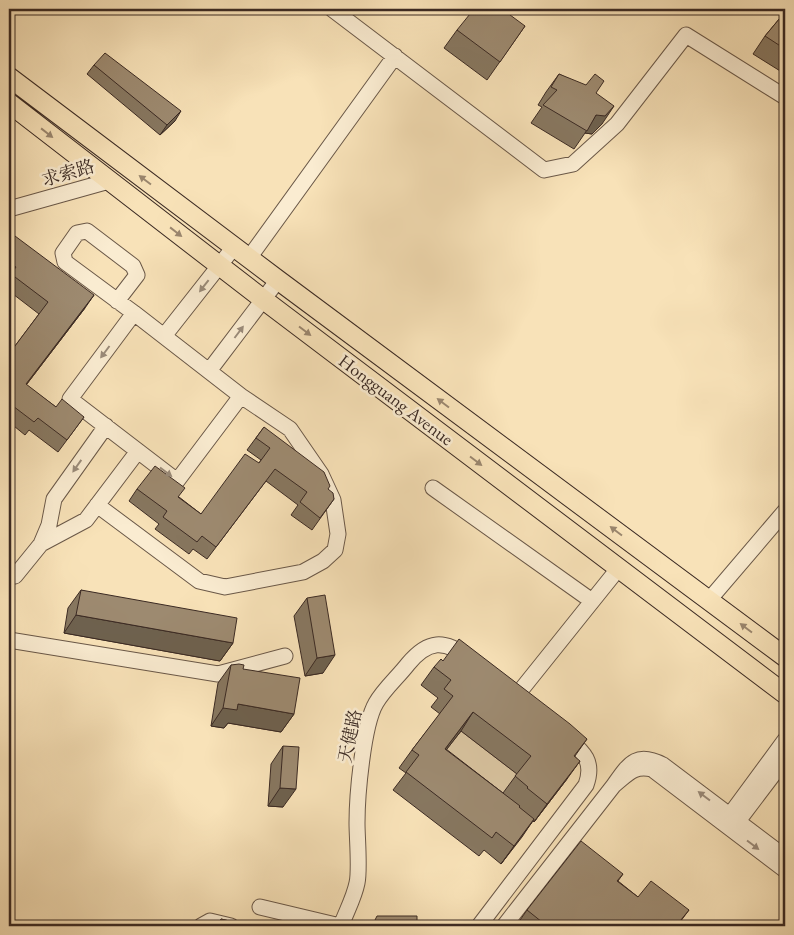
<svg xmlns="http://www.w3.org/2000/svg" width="794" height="935" font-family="'EB Garamond','Noto Serif SC',serif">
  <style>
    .green { fill: #d8c39f; stroke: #8a7661 }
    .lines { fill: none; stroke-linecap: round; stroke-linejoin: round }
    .minor-casing { stroke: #6a5848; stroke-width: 17 }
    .major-casing { stroke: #3b2a23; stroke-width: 21 }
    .minor { stroke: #faecd1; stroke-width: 15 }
    .major { stroke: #f8e2b8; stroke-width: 19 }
    .wall { fill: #877760; stroke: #3b2a23; fill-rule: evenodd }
    .shaded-wall { fill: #6e614e; stroke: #3b2a23 }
    .building { fill: #9d8a70; stroke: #3b2a23 }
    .oneway { fill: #9a866e }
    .oneway2 { fill: #9a8b7a }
    .labels { text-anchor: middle; stroke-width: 5; stroke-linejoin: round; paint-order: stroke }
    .street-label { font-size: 18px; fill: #3b2a23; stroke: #faecd1 }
  </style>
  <rect width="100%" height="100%" fill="#f8e2b8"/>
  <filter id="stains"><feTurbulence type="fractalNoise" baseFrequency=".004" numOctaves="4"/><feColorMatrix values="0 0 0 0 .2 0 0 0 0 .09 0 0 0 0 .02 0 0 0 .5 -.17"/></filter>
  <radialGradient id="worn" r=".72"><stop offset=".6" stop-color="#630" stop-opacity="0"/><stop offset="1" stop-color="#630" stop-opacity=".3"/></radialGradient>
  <path class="green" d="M 461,731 L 530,784 L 502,794 L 433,767 Z"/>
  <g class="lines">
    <defs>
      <path id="minor" d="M 332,9 L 544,170 L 573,164 L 617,124 L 686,35 L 785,97
        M 9,209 L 109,181
        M 249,258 L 395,56
        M 117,301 L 137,275 L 133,266 L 87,231 L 77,233 L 63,253 L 65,262 L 134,313 L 241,396 L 177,481 L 70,399 L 134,313
        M 164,336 L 234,247
        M 209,371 L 278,280
        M 106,426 L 54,499 L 49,525 L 41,544 L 86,520 L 138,451
        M 433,488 L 592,601
        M 97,505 L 199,581 L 225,587 L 303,572 L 323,561 L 335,550 L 338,534 L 333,500 L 321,474 L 290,429 L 241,396
        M 15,576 L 41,544
        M 709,600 L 785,511
        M 9,640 L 218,674 L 285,656
        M 517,695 L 618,569
        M 724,823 L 785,740
        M 732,829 L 785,759
        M 785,857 L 663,765 C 636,751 629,764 614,785 C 628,774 633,765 652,769 L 785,870
        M 260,907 L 340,926
        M 201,926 L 210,921 L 231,926
        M 341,926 C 346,912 354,898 357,883 C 360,870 357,838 357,823 C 357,796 363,725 376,703 C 384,689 398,677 408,664 C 428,640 444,639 469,658
        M 479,926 L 586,785 C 595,760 582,751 565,736
        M 504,926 L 614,785"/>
      <path id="major" d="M 9,77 L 278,280 L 785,657
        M 9,103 L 264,300 L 785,694"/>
    </defs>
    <use href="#minor" class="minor-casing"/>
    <use href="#major" class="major-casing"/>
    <use href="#minor" class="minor"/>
    <use href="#major" class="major"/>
  </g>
  <path class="wall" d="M 785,12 L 785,74 L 753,54 L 765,36 Z
    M 525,26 L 487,80 L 444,48 L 457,30 Z
    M 94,65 L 175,121 L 160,135 L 87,74 Z
    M 559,74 L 596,93 L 602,124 L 592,134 L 585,133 L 574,149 L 531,123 L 542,107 L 538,105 L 546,92 Z
    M 9,245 L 85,308 L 26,385 L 56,407 L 84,417 L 58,452 L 29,430 L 25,435 L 9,422 L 9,354 L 39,314 L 9,291 Z
    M 264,427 L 328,489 L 334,499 L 312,530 L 291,515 L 298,505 L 266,481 L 207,559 L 193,549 L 189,554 L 155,529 L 159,524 L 129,501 L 137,489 L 179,497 L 201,514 L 259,463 L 261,460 L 247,450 Z
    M 81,590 L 233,643 L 220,661 L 64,633 L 68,608 Z
    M 307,598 L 323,673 L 305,676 L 294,616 Z
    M 443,661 L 587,739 L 575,756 L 567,779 L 534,822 L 533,821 L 501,864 L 484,850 L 479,856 L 393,790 L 406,773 L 399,768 L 412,750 L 440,714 L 431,707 L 438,698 L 421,685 L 434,667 ZM 461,731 L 517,774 L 503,793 L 446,749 Z
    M 231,665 L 243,669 L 294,714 L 281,732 L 228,723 L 224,728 L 211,726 L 218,683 Z
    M 283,746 L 283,807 L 268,806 L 271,764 Z
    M 623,874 L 618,881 L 638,897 L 689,910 L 677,926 L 516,926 L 527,910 Z
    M 221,919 L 238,923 L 270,926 L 215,926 Z"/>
  <path class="shaded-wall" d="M 614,106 L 602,124 L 592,134 L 585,133 L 596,115 Z
    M 181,111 L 175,121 L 160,135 L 167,125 Z
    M 94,295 L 85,308 L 17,397 L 26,384 Z
    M 76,615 L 233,643 L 220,661 L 64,633 Z
    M 335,655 L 323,673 L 305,676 L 317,658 Z
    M 238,704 L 294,714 L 281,732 L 228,723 L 224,728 L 211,726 L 223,708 Z
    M 473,712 L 461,731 L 433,767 L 445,749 Z
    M 580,761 L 567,779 L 534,822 L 547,804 Z
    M 280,788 L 296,789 L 283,807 L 268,806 Z
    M 534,819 L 522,837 L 501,864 L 514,846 Z"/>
  <path class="building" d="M 474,9 L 502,9 L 525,26 L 500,62 L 457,30 Z
    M 785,12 L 785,49 L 765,36 Z
    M 105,53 L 181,111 L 167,125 L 94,65 Z
    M 559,74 L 586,85 L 595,74 L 604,81 L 596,93 L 614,106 L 605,116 L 596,115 L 587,131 L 543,105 L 557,90 L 551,87 Z
    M 15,236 L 94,295 L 26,384 L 56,407 L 62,399 L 84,417 L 67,440 L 38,418 L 34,422 L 9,403 L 9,354 L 48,302 L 11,274 L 16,267 L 9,262 L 9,245 Z
    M 264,427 L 324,472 L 330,486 L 328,489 L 333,493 L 334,499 L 320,518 L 300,502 L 307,492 L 275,469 L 216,547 L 202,536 L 197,542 L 163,517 L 167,511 L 137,489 L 155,466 L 185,488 L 178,497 L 201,514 L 245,454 L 259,463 L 270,448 L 256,438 Z
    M 81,590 L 237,618 L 233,643 L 76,615 Z
    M 325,595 L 335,655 L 317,658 L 307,598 Z
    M 459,639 L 570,724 L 587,739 L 574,756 L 580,761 L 547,804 L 527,788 L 528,787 L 515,776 L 531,756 L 473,712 L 445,749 L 520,806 L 519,807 L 534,819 L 514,846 L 496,832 L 492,838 L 406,772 L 419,755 L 412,750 L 453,696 L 444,689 L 451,680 L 434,667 L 441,659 L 443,661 Z
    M 239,664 L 244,665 L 243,669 L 300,678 L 294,714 L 238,704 L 237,710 L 223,708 L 231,665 Z
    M 283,746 L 299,747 L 296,789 L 280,788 Z
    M 581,841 L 623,874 L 617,881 L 638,897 L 651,881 L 689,910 L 676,926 L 547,926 L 527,910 Z
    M 377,916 L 417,916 L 417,926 L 372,926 Z
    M 221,919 L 238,923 L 245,921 L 270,926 L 219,926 Z"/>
  <defs><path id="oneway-solid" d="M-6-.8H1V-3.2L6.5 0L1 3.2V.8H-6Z" transform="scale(1.25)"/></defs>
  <g class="oneway">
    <use href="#oneway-solid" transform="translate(47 133) rotate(38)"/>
    <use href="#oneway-solid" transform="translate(145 180) rotate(-143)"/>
    <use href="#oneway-solid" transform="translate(176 232) rotate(38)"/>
    <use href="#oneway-solid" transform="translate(305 331) rotate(37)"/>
    <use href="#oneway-solid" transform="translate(443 403) rotate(-143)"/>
    <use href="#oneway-solid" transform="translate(476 461) rotate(37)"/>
    <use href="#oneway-solid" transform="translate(616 531) rotate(-143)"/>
    <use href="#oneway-solid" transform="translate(746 628) rotate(-143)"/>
  </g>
  <g class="oneway2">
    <use href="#oneway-solid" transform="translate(204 286) rotate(128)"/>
    <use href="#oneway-solid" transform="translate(239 332) rotate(-53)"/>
    <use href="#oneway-solid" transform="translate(105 352) rotate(127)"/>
    <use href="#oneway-solid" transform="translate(77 466) rotate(125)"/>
    <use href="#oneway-solid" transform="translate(166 472) rotate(37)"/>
    <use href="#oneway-solid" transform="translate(704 796) rotate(-143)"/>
    <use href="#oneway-solid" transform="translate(753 845) rotate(37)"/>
  </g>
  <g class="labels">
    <g class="street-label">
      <text transform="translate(68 173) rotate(-16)" y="6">求索路</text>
      <text transform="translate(396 400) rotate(37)" y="6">Hongguang Avenue</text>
      <text transform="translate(350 736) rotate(-78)" y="6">天健路</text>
    </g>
  </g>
  <rect width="794" height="935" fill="none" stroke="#f8e2b8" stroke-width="30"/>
  <rect x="10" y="10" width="774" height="915" fill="none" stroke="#3b2a23" stroke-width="2.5"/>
  <rect x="15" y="15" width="764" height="905" fill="none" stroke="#3b2a23"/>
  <rect width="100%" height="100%" filter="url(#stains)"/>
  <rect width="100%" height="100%" fill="url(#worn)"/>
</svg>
